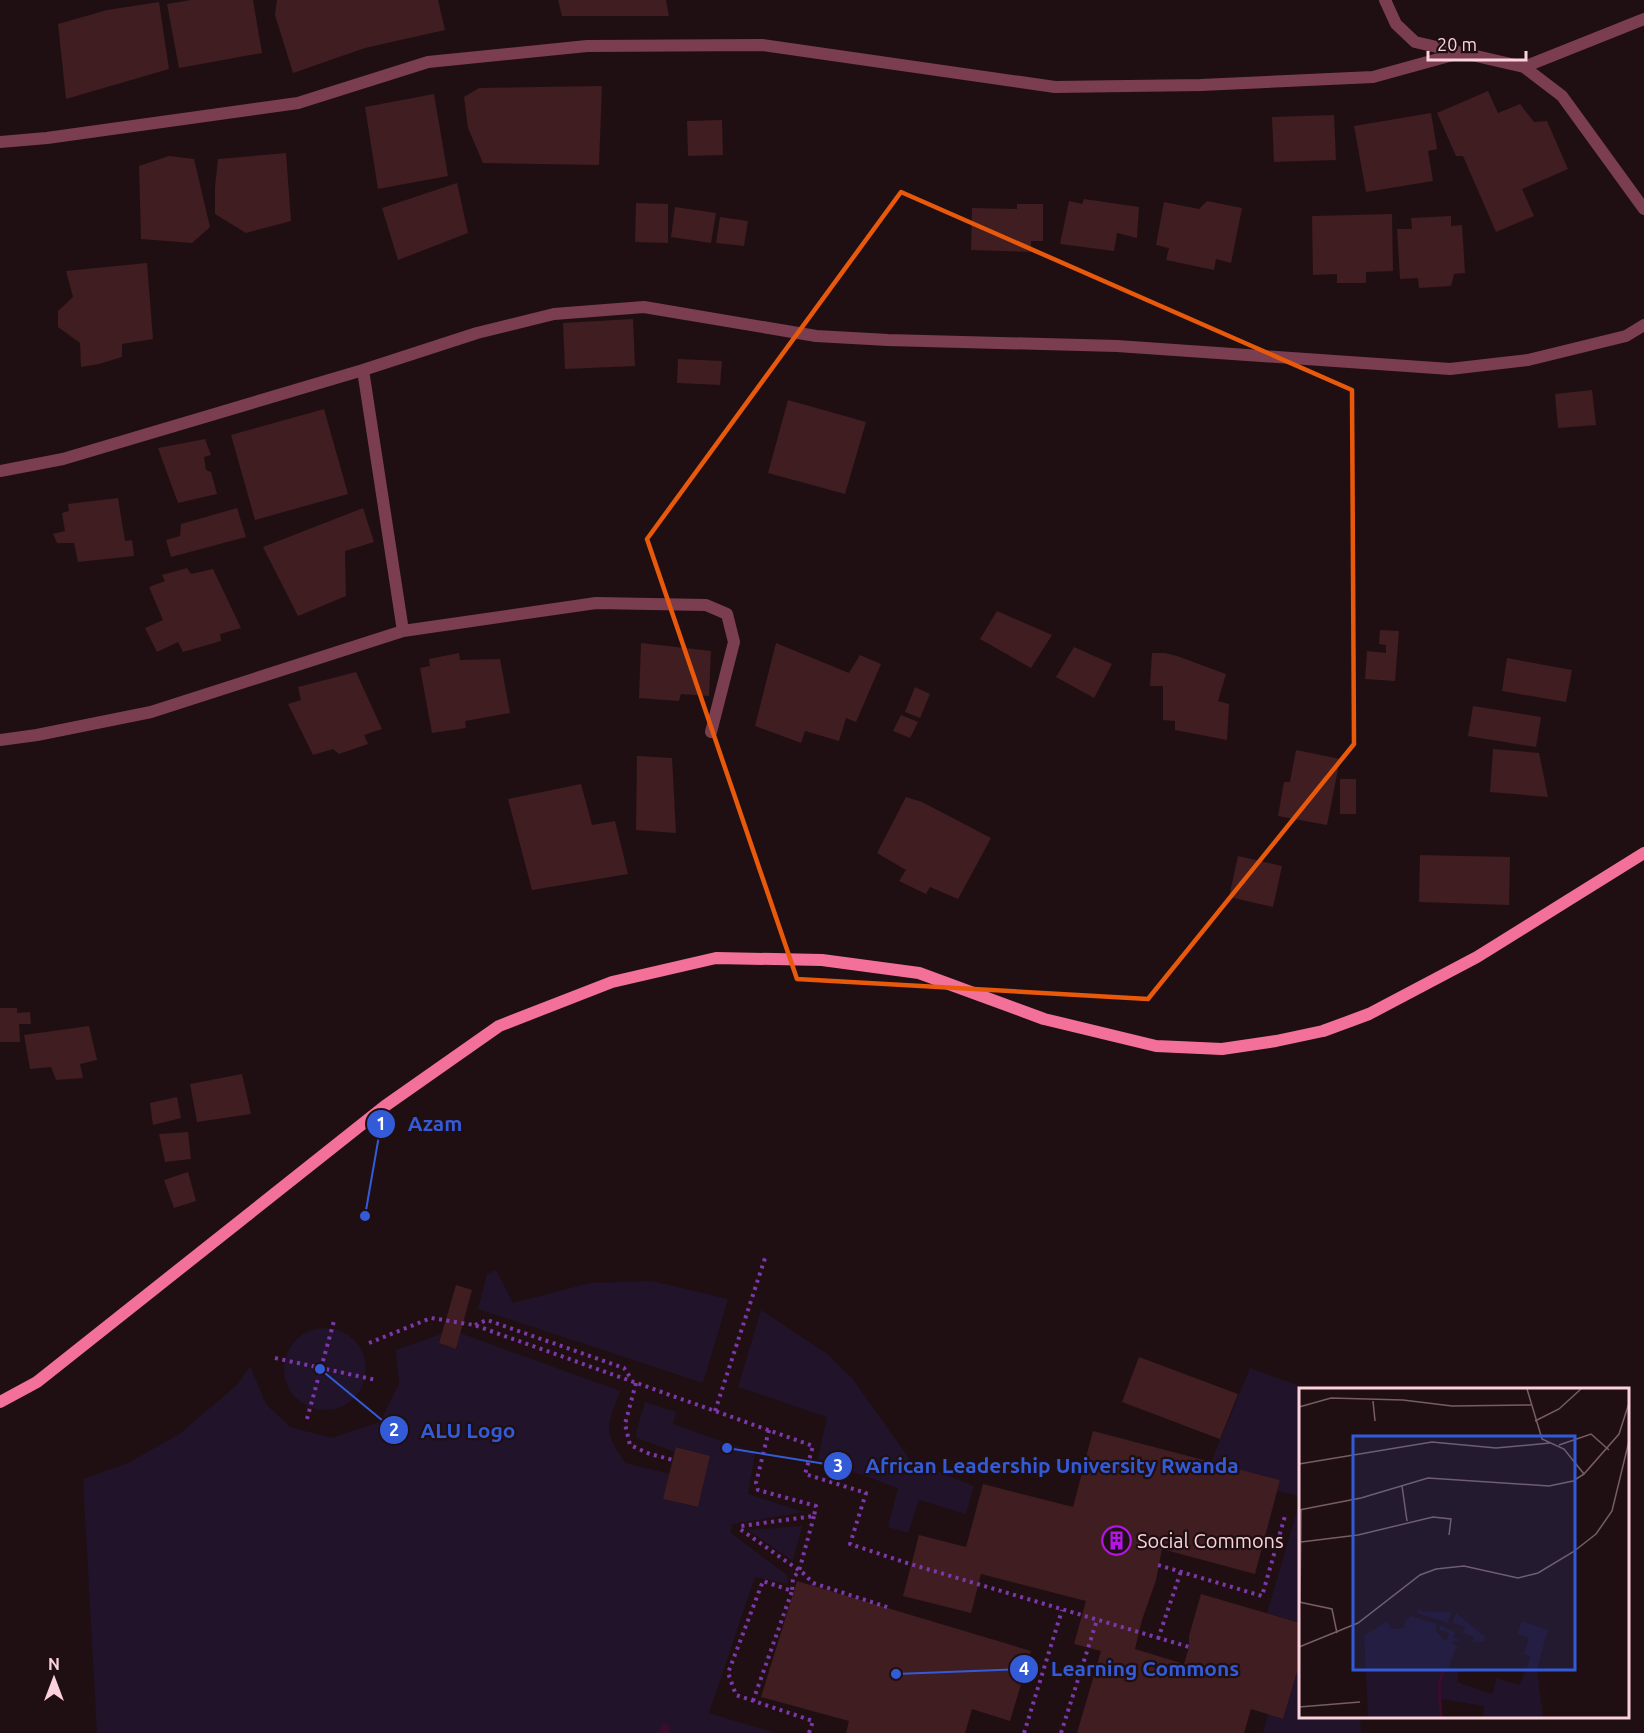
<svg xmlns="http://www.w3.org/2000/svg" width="1644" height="1733" font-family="Ubuntu,sans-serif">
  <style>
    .green { fill: #211329 }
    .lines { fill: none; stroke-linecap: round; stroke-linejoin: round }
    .stream { stroke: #3a0d2d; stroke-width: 9 }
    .building { fill: #3f1d21 }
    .path { stroke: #7c38a9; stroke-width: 4; stroke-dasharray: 3 4.5; stroke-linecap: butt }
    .street { stroke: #7b3e50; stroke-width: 12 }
    .secondary { stroke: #f37199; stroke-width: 12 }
    .marked { fill: none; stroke: #e8590c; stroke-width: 4.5; stroke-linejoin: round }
    .labels { text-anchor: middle; stroke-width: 4.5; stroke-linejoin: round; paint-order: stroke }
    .poi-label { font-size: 20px; fill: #fbd2db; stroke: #200f12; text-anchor: start }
    .inset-river { fill: none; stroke: #3a0d2d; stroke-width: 3 }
    .inset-road { fill: none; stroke: #785d62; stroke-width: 1.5 }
    .view { fill: #335bd8; fill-opacity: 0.15; stroke: #335bd8; stroke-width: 3 }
    .inset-edge { fill: none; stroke: #fbd2db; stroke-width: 3 }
    .leader { fill: none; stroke: #335bd8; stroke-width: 2 }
    .callout-dot { fill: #335bd8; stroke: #200f12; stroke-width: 2 }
    .mark-label { font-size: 18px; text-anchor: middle; font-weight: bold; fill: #fff }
    .callout-label { font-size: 21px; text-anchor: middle; font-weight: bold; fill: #335bd8; stroke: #200f12; stroke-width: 4.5; stroke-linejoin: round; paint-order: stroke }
  </style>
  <rect width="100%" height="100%" fill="#200f12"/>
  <path class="green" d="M 496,1270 L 513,1303 L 590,1283 L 652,1281 L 728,1299 L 703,1383 L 478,1309 L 487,1274 Z
    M 761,1310 L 827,1354 L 852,1378 L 910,1460 L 974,1486 L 966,1514 L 919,1500 L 908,1533 L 888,1527 L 898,1488 L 818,1459 L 827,1417 L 738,1387 Z
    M284 1369a41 41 0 1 1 82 0a41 41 0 1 1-82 0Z
    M 460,1333 L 620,1391 C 607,1428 602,1428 625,1463 L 670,1474 L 663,1499 L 698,1507 L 710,1456 L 677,1447 L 675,1452 L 637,1438 L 636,1432 L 645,1402 L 676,1412 L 673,1424 L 755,1453 L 748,1494 L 804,1512 L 732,1524 L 731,1533 L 788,1576 L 787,1584 L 755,1577 L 709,1713 L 775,1733 L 97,1733 L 83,1479 L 128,1463 L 181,1433 L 238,1384 L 250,1366 L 266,1404 L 290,1427 L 331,1438 L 380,1422 L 399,1384 L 396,1350 L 441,1334 L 439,1343 L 456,1349 Z
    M 1250,1368 L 1308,1389 L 1300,1390 L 1300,1496 L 1277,1491 L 1280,1480 L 1211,1462 Z
    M 1300,1501 L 1300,1623 L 1267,1613 Z
    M 802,1526 L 793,1561 L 748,1530 Z
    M 1300,1662 L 1300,1716 L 1360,1717 L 1361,1733 L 1263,1733 L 1268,1714 L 1283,1719 Z"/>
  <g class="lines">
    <path class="stream" d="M 664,1733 L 665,1728"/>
  </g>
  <path class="building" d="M 191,0 L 253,0 L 262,53 L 179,68 L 167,4 Z
    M 277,0 L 438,0 L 445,30 L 365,48 L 293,73 L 275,15 Z
    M 558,0 L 666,0 L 669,16 L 562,16 Z
    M 159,2 L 169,69 L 66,99 L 58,24 L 107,10 Z
    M 602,86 L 599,165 L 483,163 L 468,128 L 464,97 L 479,88 Z
    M 1488,91 L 1498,113 L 1520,104 L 1534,122 L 1547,121 L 1568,169 L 1522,189 L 1534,216 L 1496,232 L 1463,156 L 1456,156 L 1437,113 Z
    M 434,94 L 448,176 L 378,189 L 365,107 Z
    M 1431,113 L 1437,149 L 1428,151 L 1433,181 L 1366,192 L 1354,126 Z
    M 1334,115 L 1336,160 L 1274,162 L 1272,117 Z
    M 722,120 L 723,155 L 688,156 L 687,121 Z
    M 286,153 L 291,221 L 246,233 L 215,214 L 215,187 L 218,159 Z
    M 169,156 L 194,159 L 210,227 L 192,243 L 141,239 L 139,166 Z
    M 457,183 L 468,233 L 398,260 L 382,208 Z
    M 1084,199 L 1139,207 L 1137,238 L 1117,233 L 1114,251 L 1060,244 L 1069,201 L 1082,204 Z
    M 1207,201 L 1242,208 L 1231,263 L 1216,259 L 1214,270 L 1166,260 L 1169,248 L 1156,245 L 1164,202 L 1199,209 Z
    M 636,203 L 668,204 L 668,243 L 635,242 Z
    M 1017,204 L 1043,204 L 1043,241 L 1031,241 L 1031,252 L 971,250 L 972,208 L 1017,209 Z
    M 675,207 L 716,213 L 711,243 L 671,237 Z
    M 1392,214 L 1393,271 L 1366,272 L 1366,283 L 1337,283 L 1337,274 L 1313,275 L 1312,216 Z
    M 1451,216 L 1451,226 L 1462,225 L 1465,273 L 1454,274 L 1451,286 L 1419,288 L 1418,278 L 1400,279 L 1397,229 L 1412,229 L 1411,218 Z
    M 720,217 L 748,221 L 744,246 L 716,243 Z
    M 147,263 L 153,339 L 122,344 L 122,357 L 99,364 L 81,367 L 80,343 L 58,327 L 58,311 L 73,297 L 66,271 Z
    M 633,319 L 635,366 L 565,369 L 563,323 Z
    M 678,359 L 722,361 L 720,385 L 677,383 Z
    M 1592,390 L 1596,425 L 1558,428 L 1555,394 Z
    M 788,400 L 866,422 L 845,494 L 768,473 Z
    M 324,409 L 348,494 L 255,520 L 231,435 Z
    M 205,439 L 211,455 L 204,457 L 206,470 L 211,472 L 217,494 L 178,503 L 158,448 Z
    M 118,498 L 125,541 L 132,540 L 134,556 L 78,562 L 74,543 L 57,543 L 53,534 L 65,531 L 62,513 L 69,511 L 68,504 Z
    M 237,508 L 246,537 L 171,557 L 166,540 L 180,536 L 181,524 Z
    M 363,508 L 374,542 L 345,551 L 346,596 L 298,616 L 263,547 Z
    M 187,568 L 191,574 L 213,569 L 241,628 L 220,634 L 221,641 L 183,652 L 178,642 L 157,652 L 145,628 L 163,620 L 149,587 L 165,581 L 162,575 Z
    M 997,611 L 1052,635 L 1031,668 L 980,639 Z
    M 1380,630 L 1399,631 L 1395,681 L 1365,679 L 1367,651 L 1386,653 L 1386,645 L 1379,644 Z
    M 641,643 L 711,651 L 709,696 L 681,694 L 679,701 L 639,698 Z
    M 776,643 L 849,673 L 860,655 L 881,664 L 856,722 L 846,718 L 839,741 L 805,731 L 801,743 L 755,726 Z
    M 1074,647 L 1112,664 L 1094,698 L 1056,677 Z
    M 459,653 L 460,660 L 500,659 L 510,713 L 465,721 L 466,728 L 432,733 L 420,668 L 430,666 L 429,659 Z
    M 1152,653 L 1165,653 L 1177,656 L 1226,674 L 1218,701 L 1229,704 L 1227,740 L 1175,730 L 1175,721 L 1163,720 L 1163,686 L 1150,686 Z
    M 1507,658 L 1572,670 L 1566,702 L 1502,691 Z
    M 356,672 L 382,729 L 364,735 L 368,744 L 339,754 L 333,749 L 313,755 L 288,704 L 301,700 L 298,687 Z
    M 915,687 L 930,694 L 920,718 L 905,712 Z
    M 1473,706 L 1541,717 L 1536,747 L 1468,736 Z
    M 901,715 L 918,722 L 910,738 L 893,731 Z
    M 1493,749 L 1539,753 L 1548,797 L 1490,792 Z
    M 1296,750 L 1340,759 L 1327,825 L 1278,816 L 1284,782 L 1290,782 Z
    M 637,756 L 672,758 L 676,833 L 636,830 Z
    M 1340,779 L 1356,779 L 1356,814 L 1340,814 Z
    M 581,784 L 592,825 L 615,821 L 628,874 L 532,890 L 508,799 Z
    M 906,797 L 922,802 L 991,838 L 958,899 L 930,887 L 926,894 L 899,881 L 906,870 L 877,853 Z
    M 1420,855 L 1510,857 L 1509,905 L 1419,902 Z
    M 1238,856 L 1282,866 L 1273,907 L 1229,897 Z
    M 0,1008 L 17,1008 L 17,1013 L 30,1012 L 31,1024 L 19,1024 L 20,1042 L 0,1042 Z
    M 89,1026 L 97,1060 L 80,1064 L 83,1078 L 56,1080 L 51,1067 L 30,1069 L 24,1035 Z
    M 242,1074 L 251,1114 L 197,1122 L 190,1084 Z
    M 177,1097 L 181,1118 L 153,1125 L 150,1103 Z
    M 188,1132 L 191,1159 L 165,1162 L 159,1134 Z
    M 188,1172 L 196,1201 L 174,1208 L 164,1180 Z
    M 456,1285 L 472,1290 L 456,1349 L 439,1343 Z
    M 1139,1357 L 1238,1394 L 1220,1439 L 1122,1402 Z
    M 1093,1431 L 1280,1480 L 1255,1574 L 1162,1549 L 1156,1580 L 1142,1620 L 1135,1649 L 1184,1664 L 1189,1647 L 1189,1636 L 1201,1594 L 1300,1623 L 1300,1662 L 1283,1719 L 1251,1709 L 1244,1733 L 1077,1733 L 1101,1651 L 1074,1644 L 1086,1601 L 981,1574 L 971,1613 L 903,1596 L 919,1535 L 966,1547 L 983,1484 L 1073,1507 Z
    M 676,1447 L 710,1456 L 698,1507 L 663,1499 Z
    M 797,1581 L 1031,1651 L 1010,1721 L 972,1709 L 965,1733 L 846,1733 L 849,1721 L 761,1697 Z"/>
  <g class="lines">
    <path class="path" d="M 475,1325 L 487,1320 L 624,1368 L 632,1380
      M 369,1343 L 431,1318 L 474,1325 L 813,1446 L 805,1474 L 866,1493 L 850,1544 L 907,1563 L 1189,1647
      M 275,1358 L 376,1380
      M 636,1383 L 625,1424 L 630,1445 L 650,1454 L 673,1460
      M 715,1411 L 766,1255
      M 307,1419 L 334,1321
      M 769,1430 L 756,1483 L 758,1490 L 816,1506 L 814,1516 L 741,1526 L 740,1529 L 803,1573 L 813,1583 L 890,1608
      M 1158,1565 L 1262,1596 L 1285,1516
      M 1158,1639 L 1181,1571
      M 753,1701 L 792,1591
      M 809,1733 L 813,1721 L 736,1695 L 728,1673 L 763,1581 L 792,1591 L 793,1578 L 799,1571 L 814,1516
      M 1024,1733 L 1062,1610
      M 1061,1733 L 1097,1620"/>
    <path class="street" d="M 1385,0 L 1396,24 L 1415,42 L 1524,67 L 1562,96 L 1644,209
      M 1524,67 L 1644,19
      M 0,142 L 47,138 L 298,103 L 428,62 L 587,46 L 762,45 L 1055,87 L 1201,85 L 1373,77 L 1460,53
      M 363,370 L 403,631
      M 0,471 L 63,459 L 363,370 L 477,333 L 554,314 L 644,307 L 816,336 L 888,340 L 1117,346 L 1450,369 L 1528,360 L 1626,336 L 1644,325
      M 0,740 L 37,735 L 151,712 L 403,631 L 596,603 L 706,605 L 727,614 L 734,642 L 711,732"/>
    <path class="secondary" d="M 0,1402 L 37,1382 L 385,1106 L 499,1026 L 612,982 L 716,958 L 822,960 L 919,973 L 1044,1019 L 1156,1046 L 1222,1049 L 1276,1041 L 1323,1031 L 1369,1014 L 1477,957 L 1644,853"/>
  </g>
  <path class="marked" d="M 901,192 L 1352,390 L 1354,744 L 1148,999 L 797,979 L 647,539 Z"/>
  <defs>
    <symbol id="building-ring" viewBox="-11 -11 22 22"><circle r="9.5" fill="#200f12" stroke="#b414e5" stroke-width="1.5"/><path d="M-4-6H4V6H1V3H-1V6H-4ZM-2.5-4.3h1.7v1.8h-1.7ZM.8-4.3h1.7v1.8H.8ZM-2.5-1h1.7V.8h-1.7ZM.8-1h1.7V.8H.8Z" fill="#b414e5"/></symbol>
  </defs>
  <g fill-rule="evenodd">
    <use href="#building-ring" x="1100" y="1524" width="33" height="33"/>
  </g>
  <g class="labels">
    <g class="poi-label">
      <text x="1137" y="1548">Social Commons</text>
    </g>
  </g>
  <g transform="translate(1299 1388)">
    <rect width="330" height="330" fill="#200f12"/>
    <path d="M 121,220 L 123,224 L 152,224 L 149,235 L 118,225 ZM 157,225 L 186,249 L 185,253 L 174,254 L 175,249 L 164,245 L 166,239 L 154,235 ZM 113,228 L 138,236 L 137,243 L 144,251 L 148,252 L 150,245 L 140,242 L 141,237 L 156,244 L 155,250 L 163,252 L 153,254 L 160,261 L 156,261 L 150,279 L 160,283 L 158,294 L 193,306 L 198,290 L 220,297 L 228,280 L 231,268 L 225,266 L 230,250 L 218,246 L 223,233 L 249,242 L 238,281 L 244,329 L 184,329 L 185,318 L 142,311 L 142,329 L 69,329 L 65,248 L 88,233 L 93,241 L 105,240 L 107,231 Z" fill="#211329"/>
    <path class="inset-river" d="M 142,329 L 140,297 L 144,282"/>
    <path class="inset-road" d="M 228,1 L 243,51 L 265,61 L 285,86 L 320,46 L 330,15M 74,13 L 76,33M 0,19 L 32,10 L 104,12 L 153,18 L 232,17M 236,33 L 260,21 L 282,1M 260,57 L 292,46 L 310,62M 0,76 L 133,54 L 197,60 L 251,55M 103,98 L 108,133M 0,122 L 62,110 L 129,90 L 250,98 L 274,93 L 285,86M 2,154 L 59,147 L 134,129 L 152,131 L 150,147M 0,214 L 33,221 L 38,245M 1,214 L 2,121M 0,259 L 59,235 L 121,187 L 137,181 L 165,178 L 219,190 L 239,185 L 274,164 L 297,146 L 313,123 L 330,53M 0,319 L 61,314"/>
    <path class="view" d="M 54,48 L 276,48 L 276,282 L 54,282 Z"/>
    <rect width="330" height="330" class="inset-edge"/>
  </g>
  <path class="leader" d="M365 1216L381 1124M320 1369L394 1430M727 1448L838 1466M896 1674L1024 1669"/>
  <g class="callout-dot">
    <circle cx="365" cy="1216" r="6"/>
    <circle cx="320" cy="1369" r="6"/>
    <circle cx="727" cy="1448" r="6"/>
    <circle cx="896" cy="1674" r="6"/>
    <circle cx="381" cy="1124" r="15"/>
    <circle cx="394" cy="1430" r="15"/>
    <circle cx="838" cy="1466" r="15"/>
    <circle cx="1024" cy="1669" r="15"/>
  </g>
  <g class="mark-label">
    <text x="381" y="1130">1</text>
    <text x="394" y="1436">2</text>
    <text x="838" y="1472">3</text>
    <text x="1024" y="1675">4</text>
  </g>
  <g class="callout-label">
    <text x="435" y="1131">Azam</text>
    <text x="468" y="1438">ALU Logo</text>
    <text x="1052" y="1473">African Leadership University Rwanda</text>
    <text x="1145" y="1676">Learning Commons</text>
  </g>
  <g transform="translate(54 1679)" stroke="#200f12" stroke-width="4.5" paint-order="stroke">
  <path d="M0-4.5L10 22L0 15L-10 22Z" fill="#fbd2db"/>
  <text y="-9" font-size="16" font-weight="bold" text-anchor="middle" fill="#fbd2db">N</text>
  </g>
  <path d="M1428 51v9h98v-9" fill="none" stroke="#fbd2db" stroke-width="3"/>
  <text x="1437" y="51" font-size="18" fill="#fbd2db" stroke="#200f12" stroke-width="4.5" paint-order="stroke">20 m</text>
</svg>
